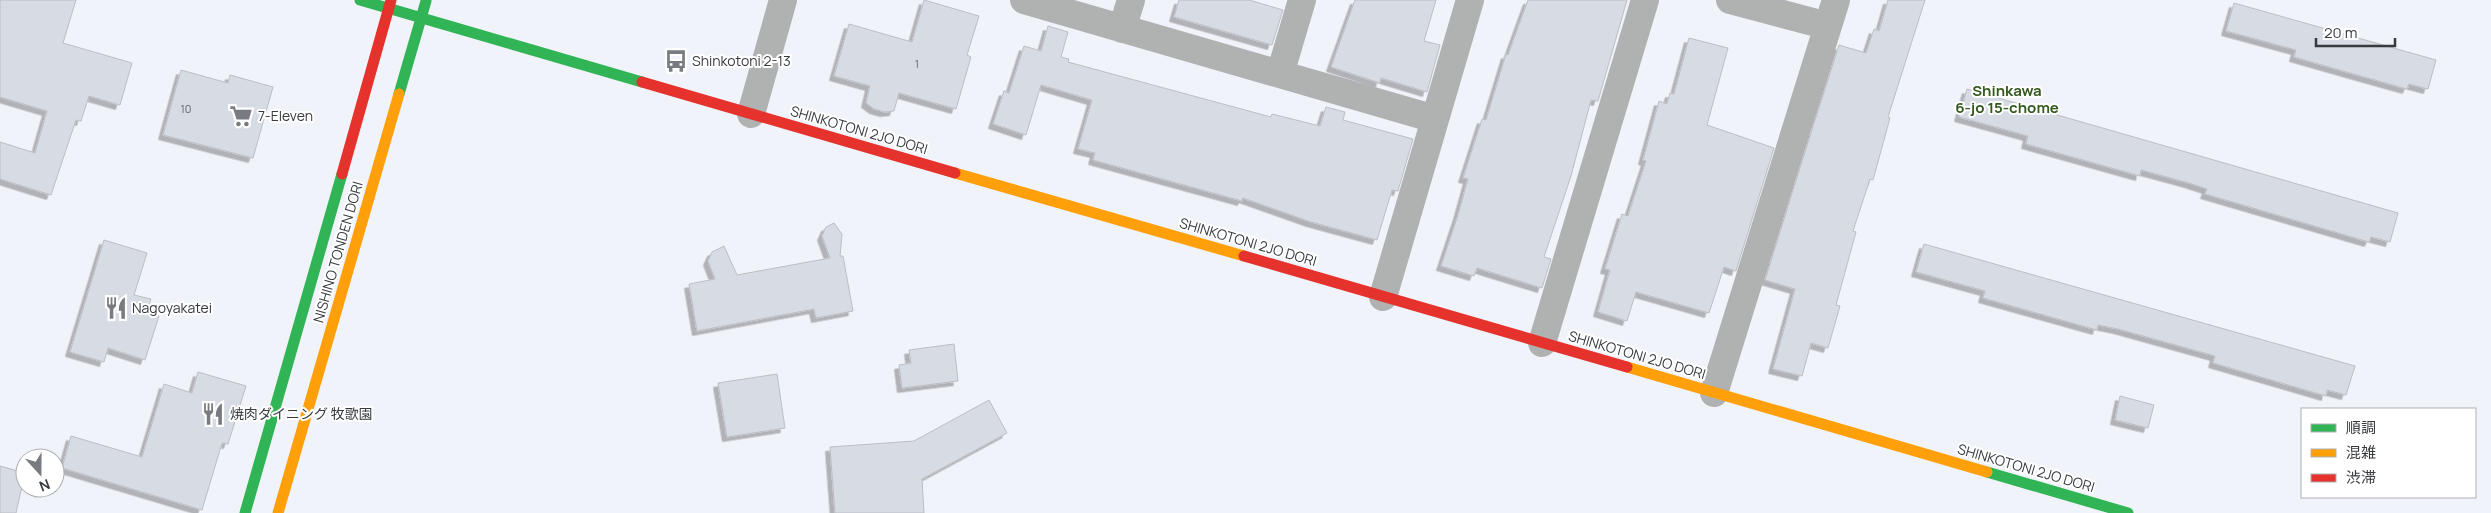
<svg xmlns="http://www.w3.org/2000/svg" width="2491" height="513" font-family="Manrope,'Noto Sans JP',sans-serif">
  <style>
    .building { fill: #d7dbe3; stroke: #bcbec3; filter: url(#shadow) }
    .lines { fill: none; stroke-linecap: round; stroke-linejoin: round }
    .street { stroke: #b0b1b1; stroke-width: 28 }
    .fast { stroke: #30b455; stroke-width: 11 }
    .slow { stroke: #ff9f0a; stroke-width: 11 }
    .jam { stroke: #e5322d; stroke-width: 11 }
    .labels { text-anchor: middle; stroke-width: 4; stroke-linejoin: round; paint-order: stroke }
    .number-label { font-size: 11px; fill: #62666b }
    .poi-label { font-size: 14px; fill: #373a3e; stroke: #fff; text-anchor: start }
    .street-label { font-size: 14px; fill: #373a3e; stroke: #fff }
    .neighbourhood-label { font-size: 15px; font-weight: bold; fill: #33591c; stroke: #fff }
  </style>
  <defs>
    <filter id="shadow"><feDropShadow dx="-4.5" dy="4.5" stdDeviation="0" flood-color="#0004"/></filter>
  </defs>
  <rect width="100%" height="100%" fill="#f1f3fa"/>
  <path class="building" d="M 0,0 L 76,0 L 63,43 L 132,63 L 120,105 L 89,96 L 81,121 L 76,120 L 51,195 L 0,179 L 0,142 L 35,153 L 47,111 L 0,97 Z
    M 924,0 L 979,16 L 967,55 L 971,57 L 956,109 L 899,93 L 894,111 L 885,112 L 874,109 L 866,103 L 870,86 L 834,76 L 849,24 L 912,42 Z
    M 1179,0 L 1249,0 L 1283,10 L 1272,45 L 1174,17 Z
    M 1355,0 L 1436,0 L 1424,41 L 1440,45 L 1427,92 L 1381,78 L 1380,83 L 1331,67 Z
    M 1528,0 L 1627,0 L 1598,101 L 1591,100 L 1571,176 L 1544,257 L 1551,259 L 1542,288 L 1477,268 L 1474,276 L 1441,266 L 1458,215 L 1468,179 L 1463,178 L 1482,119 L 1486,120 L 1506,54 L 1508,55 Z
    M 1888,0 L 1925,0 L 1888,117 L 1890,118 L 1873,180 L 1870,179 L 1853,231 L 1856,232 L 1836,305 L 1840,306 L 1828,348 L 1811,343 L 1802,376 L 1773,369 L 1795,289 L 1765,280 L 1803,158 L 1839,45 L 1866,53 L 1874,29 L 1879,31 Z
    M 2234,3 L 2436,60 L 2428,89 L 2409,84 L 2407,89 L 2357,75 L 2294,57 L 2296,50 L 2226,31 Z
    M 1048,26 L 1068,32 L 1061,57 L 1069,59 L 1068,62 L 1271,117 L 1272,114 L 1320,126 L 1326,107 L 1345,112 L 1343,120 L 1413,139 L 1398,191 L 1392,190 L 1377,240 L 1311,222 L 1243,198 L 1242,201 L 1093,160 L 1095,153 L 1078,149 L 1092,100 L 1041,85 L 1026,135 L 993,124 L 1004,91 L 1009,93 L 1024,46 L 1041,51 Z
    M 1689,38 L 1728,48 L 1707,125 L 1774,148 L 1736,271 L 1724,267 L 1709,313 L 1636,292 L 1627,321 L 1598,312 L 1610,270 L 1605,269 L 1622,214 L 1628,216 L 1646,161 L 1643,160 L 1659,101 L 1667,104 L 1670,93 L 1674,94 Z
    M 181,70 L 228,83 L 230,75 L 273,87 L 253,158 L 163,135 Z
    M 1967,89 L 2398,213 L 2390,242 L 2371,237 L 2369,242 L 2205,194 L 2207,189 L 2189,183 L 2141,170 L 2140,176 L 2026,144 L 2028,136 L 1959,117 Z
    M 834,223 L 842,234 L 840,256 L 843,256 L 853,311 L 816,318 L 814,309 L 697,331 L 689,284 L 715,279 L 708,261 L 712,252 L 724,246 L 737,275 L 830,258 L 822,236 L 826,227 Z
    M 104,240 L 147,253 L 134,295 L 151,299 L 147,312 L 159,316 L 145,360 L 108,348 L 104,362 L 70,352 Z
    M 1924,244 L 2355,366 L 2346,395 L 2327,390 L 2326,396 L 2213,363 L 2215,356 L 2118,329 L 2098,325 L 2097,330 L 1983,298 L 1985,291 L 1916,272 Z
    M 954,344 L 958,381 L 902,388 L 899,365 L 911,363 L 909,350 Z
    M 198,372 L 246,386 L 228,444 L 222,443 L 202,510 L 62,468 L 71,436 L 142,457 L 164,384 L 192,393 Z
    M 777,374 L 785,428 L 727,437 L 718,383 Z
    M 2120,396 L 2154,405 L 2148,428 L 2115,420 Z
    M 989,400 L 1007,433 L 922,479 L 924,513 L 835,513 L 830,447 L 914,441 Z
    M 0,466 L 25,473 L 16,513 L 0,513 Z"/>
  <g class="lines">
    <path class="street" d="M 1024,0 L 1435,119
      M 1730,0 L 1828,26
      M 1122,29 L 1131,0
      M 1280,74 L 1302,0
      M 751,114 L 783,0
      M 1383,297 L 1470,0
      M 1542,343 L 1645,0
      M 1714,393 L 1836,0"/>
    <path class="fast" d="M 360,0 L 642,82
      M 399,94 L 426,1
      M 1987,472 L 2128,513
      M 245,513 L 342,174"/>
    <path class="slow" d="M 955,173 L 1244,256
      M 1627,367 L 1987,472
      M 278,513 L 399,94"/>
    <path class="jam" d="M 642,82 L 955,173
      M 342,174 L 391,0
      M 1244,256 L 1627,367"/>
  </g>
  <defs>
    <symbol id="bus-bare" viewBox="-9 -9 18 18"><path d="M-5-6H5V4H4V6H2V4H-2V6H-4V4H-5ZM-3.5-4V0h7V-4ZM-3.5 1.2v1.5H-2V1.2ZM2 1.2v1.5H3.5V1.2Z" fill="#787b80" stroke="#fff" stroke-width="2.5" paint-order="stroke"/></symbol>
    <symbol id="supermarket-bare" viewBox="-9 -9 18 18"><path d="M-6-5.5h2.5l.6 2H6L4.5 2H-2.5L-4.4-4H-6ZM-1.5 3.2a1.3 1.3 0 1 0 .1 0ZM3 3.2a1.3 1.3 0 1 0 .1 0Z" fill="#787b80" stroke="#fff" stroke-width="2.5" paint-order="stroke"/></symbol>
    <symbol id="restaurant-bare" viewBox="-9 -9 18 18"><path d="M-5-6h1v4h1v-4h1v4h1v-4h1v5L-1.5 .5V6h-2V.5L-5-1ZM5-6V6H3V1.5H1.5Q1.5-4 5-6Z" fill="#787b80" stroke="#fff" stroke-width="2.5" paint-order="stroke"/></symbol>
  </defs>
  <g fill-rule="evenodd">
    <use href="#bus-bare" x="660" y="45" width="32" height="32"/>
    <use href="#supermarket-bare" x="225" y="100" width="32" height="32"/>
    <use href="#restaurant-bare" x="100" y="292" width="32" height="32"/>
    <use href="#restaurant-bare" x="197" y="398" width="32" height="32"/>
  </g>
  <g class="labels">
    <g class="number-label">
      <text x="917" y="68">1</text>
      <text x="186" y="113">10</text>
    </g>
    <g class="poi-label">
      <text x="692" y="66">Shinkotoni 2-13</text>
      <text x="258" y="121">7-Eleven</text>
      <text x="132" y="313">Nagoyakatei</text>
      <text x="230" y="419">焼肉ダイニング 牧歌園</text>
    </g>
    <g class="street-label">
      <text transform="translate(859 130) rotate(16)" y="5">SHINKOTONI 2JO DORI</text>
      <text transform="translate(1248 242) rotate(16)" y="5">SHINKOTONI 2JO DORI</text>
      <text transform="translate(338 252) rotate(-74)" y="5">NISHINO TONDEN DORI</text>
      <text transform="translate(1637 355) rotate(16)" y="5">SHINKOTONI 2JO DORI</text>
      <text transform="translate(2026 468) rotate(16)" y="5">SHINKOTONI 2JO DORI</text>
    </g>
    <g class="neighbourhood-label">
      <text x="2007" y="96">Shinkawa<tspan x="2007" dy="17">6-jo 15-chome</tspan></text>
    </g>
  </g>
  <rect x="2301" y="408" width="175" height="90" fill="#ffffff" stroke="#afb0b2"/>
  <rect x="2311" y="424" width="25" height="8" fill="#30b455" stroke="#afb0b2"/>
  <text x="2346" y="433" font-size="15" fill="#373a3e">順調</text>
  <rect x="2311" y="449" width="25" height="8" fill="#ff9f0a" stroke="#afb0b2"/>
  <text x="2346" y="458" font-size="15" fill="#373a3e">混雑</text>
  <rect x="2311" y="474" width="25" height="8" fill="#e5322d" stroke="#afb0b2"/>
  <text x="2346" y="483" font-size="15" fill="#373a3e">渋滞</text>
  <g transform="translate(40 473) rotate(159)"><circle r="24" fill="#ffffff" stroke="#afb0b2"/>
  <path d="M0-4L9 19L0 12L-9 19Z" fill="#787b80"/>
  <text y="-8" font-size="14" font-weight="bold" text-anchor="middle" fill="#373a3e">N</text>
  </g>
  <path d="M2316 38v8h79v-8" fill="none" stroke="#373a3e" stroke-width="2.5"/>
  <text x="2324" y="38" font-size="15" fill="#373a3e" stroke="#ffffff" stroke-width="4" paint-order="stroke">20 m</text>
</svg>
